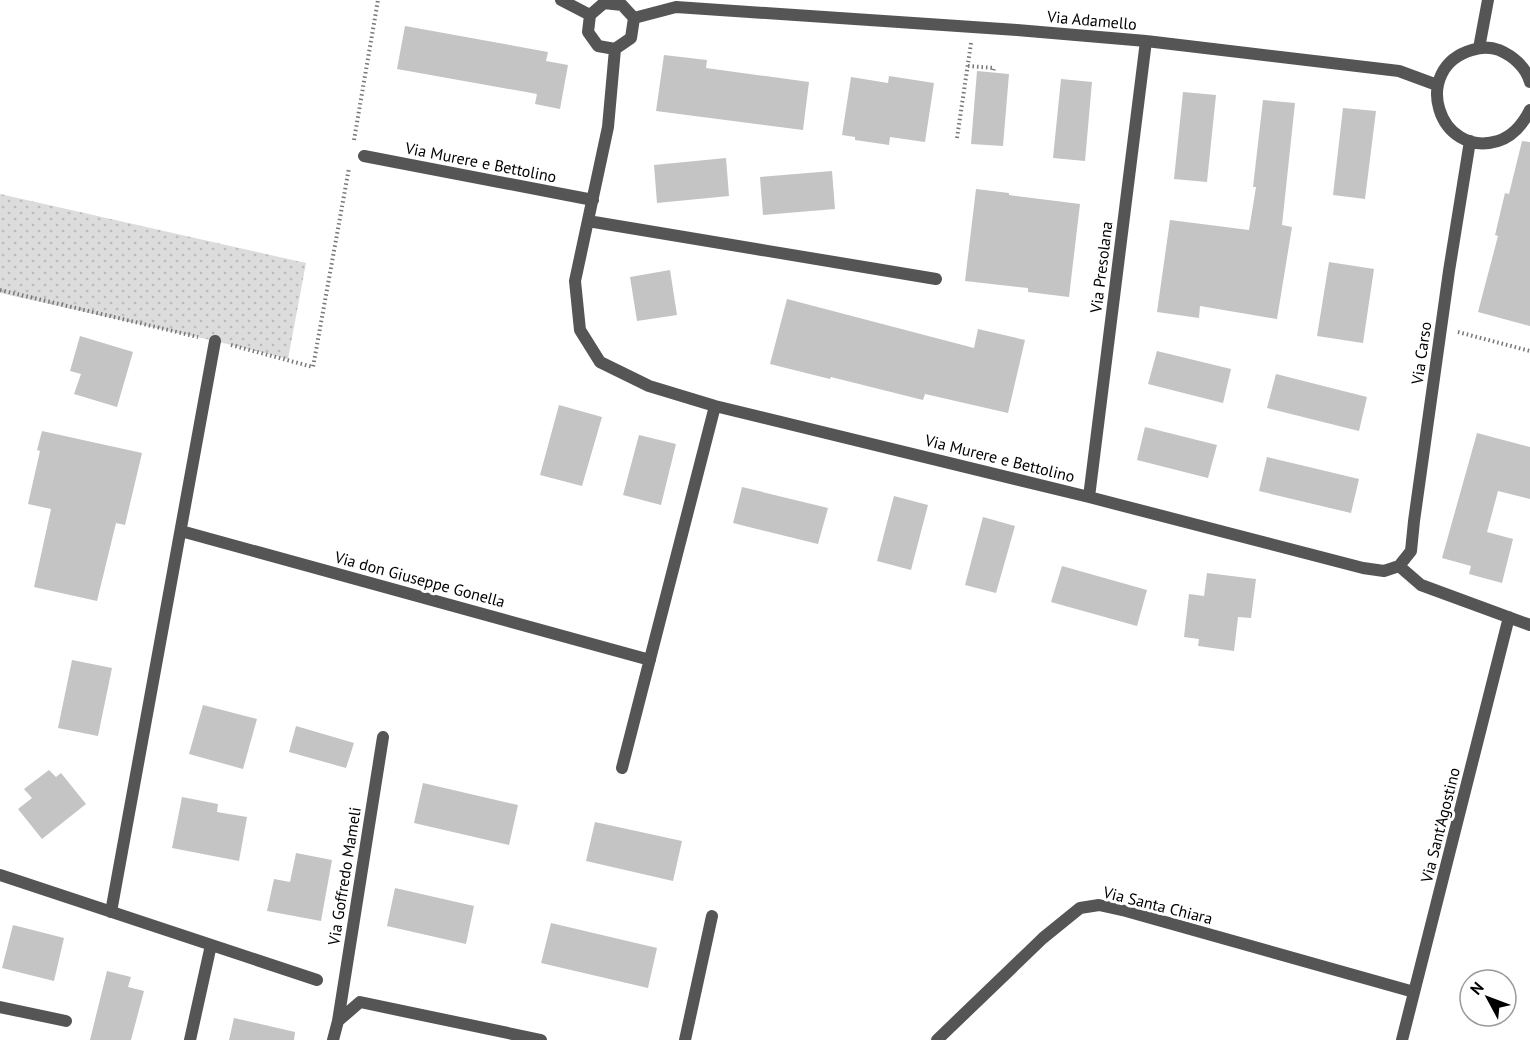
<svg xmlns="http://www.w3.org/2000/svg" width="1530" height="1040" font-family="'PT Sans',sans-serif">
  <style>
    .park { fill: url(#park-dots) }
    .building { fill: #c4c4c4 }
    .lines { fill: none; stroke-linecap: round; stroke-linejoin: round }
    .path { stroke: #777; stroke-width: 4; stroke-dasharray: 1.5 3; stroke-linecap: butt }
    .street { stroke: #555; stroke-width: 12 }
    .labels { text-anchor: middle; stroke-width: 6; stroke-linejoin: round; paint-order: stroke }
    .street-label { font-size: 16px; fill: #000; stroke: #fff }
  </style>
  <defs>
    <pattern id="park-dots" width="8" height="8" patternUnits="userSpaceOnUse" patternTransform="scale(1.5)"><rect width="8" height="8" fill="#dcdcdc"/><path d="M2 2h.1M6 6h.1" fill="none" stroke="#bbb" stroke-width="1.8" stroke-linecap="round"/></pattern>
  </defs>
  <rect width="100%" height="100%" fill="#fff"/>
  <path class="park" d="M 0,194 L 306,263 L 288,359 L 215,341 L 0,293 Z"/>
  <path class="building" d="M 405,26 L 548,52 L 546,61 L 568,65 L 560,109 L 535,104 L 537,94 L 397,69 Z
    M 664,55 L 707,60 L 706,68 L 809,82 L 803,130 L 656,111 Z
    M 977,71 L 1009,74 L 1003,146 L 971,144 Z
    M 889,76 L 934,83 L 925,142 L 890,137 L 889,145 L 855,140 L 855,137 L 842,135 L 851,77 L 888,83 Z
    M 1061,79 L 1092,82 L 1085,161 L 1053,158 Z
    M 1183,92 L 1216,95 L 1207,182 L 1174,179 Z
    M 1263,100 L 1295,103 L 1282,225 L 1292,227 L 1277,319 L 1200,306 L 1199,318 L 1157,312 L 1170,220 L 1249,230 L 1256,187 L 1253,187 Z
    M 1343,108 L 1376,111 L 1365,199 L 1333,195 Z
    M 1522,141 L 1530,142 L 1530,326 L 1478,312 L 1498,236 L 1495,235 L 1505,193 L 1509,194 Z
    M 726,158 L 729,196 L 657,203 L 654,165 Z
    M 832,171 L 835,209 L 763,215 L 760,177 Z
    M 976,189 L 1009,193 L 1009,195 L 1080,204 L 1069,297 L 1028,292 L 1028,288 L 965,281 Z
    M 1329,262 L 1374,269 L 1363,343 L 1317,336 Z
    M 670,270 L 677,315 L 637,321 L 630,277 Z
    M 787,299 L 974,348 L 978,329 L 1025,340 L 1008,413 L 925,394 L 923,400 L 831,377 L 830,379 L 770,364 Z
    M 80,336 L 133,352 L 117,407 L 74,394 L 81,374 L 70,371 Z
    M 1157,351 L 1231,369 L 1223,403 L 1148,384 Z
    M 1276,374 L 1367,397 L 1359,431 L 1267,408 Z
    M 559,405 L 602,417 L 582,486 L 540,475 Z
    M 1145,427 L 1217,445 L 1208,478 L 1137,460 Z
    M 42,431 L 142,453 L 125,525 L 116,523 L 97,601 L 34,587 L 51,509 L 28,504 L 40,451 L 37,450 Z
    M 1477,433 L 1530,447 L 1530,499 L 1498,491 L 1487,532 L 1513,539 L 1502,583 L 1469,574 L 1471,566 L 1442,558 Z
    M 639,435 L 676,444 L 661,505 L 623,495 Z
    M 1267,457 L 1359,479 L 1351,513 L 1259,491 Z
    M 742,487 L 828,508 L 818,544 L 733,523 Z
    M 894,496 L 928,505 L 911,570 L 877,561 Z
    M 983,517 L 1015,526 L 996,593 L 965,585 Z
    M 1062,566 L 1147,590 L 1137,626 L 1051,602 Z
    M 1207,573 L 1256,579 L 1251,618 L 1238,617 L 1234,651 L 1198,646 L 1199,639 L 1184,637 L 1189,594 L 1204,596 Z
    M 72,660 L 112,668 L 98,736 L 58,728 Z
    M 203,705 L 257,719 L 243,769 L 189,754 Z
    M 296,726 L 354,743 L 346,768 L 289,752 Z
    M 49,770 L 56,777 L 61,773 L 86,804 L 42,839 L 18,809 L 32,798 L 24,789 Z
    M 423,783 L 518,805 L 509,845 L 414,823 Z
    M 182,797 L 218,804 L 217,812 L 247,817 L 239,861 L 172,848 Z
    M 595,822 L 682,841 L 673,881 L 586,861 Z
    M 296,853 L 332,860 L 321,921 L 267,911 L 274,879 L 290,882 Z
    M 395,888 L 474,906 L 466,944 L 387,926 Z
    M 551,923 L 657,948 L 648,988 L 541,963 Z
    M 13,925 L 64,938 L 54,981 L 2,968 Z
    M 107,971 L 131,977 L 128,987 L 144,991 L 131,1040 L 90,1040 Z
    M 234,1018 L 295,1032 L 294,1040 L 229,1040 Z"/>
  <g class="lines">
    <path class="path" d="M 968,66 L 994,68 L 993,72
      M 957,138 L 971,43
      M 354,140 L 378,0
      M 0,290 L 198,337
      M 1458,332 L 1530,351
      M 231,345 L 313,367 L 349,168"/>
    <path class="street" d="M 561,0 L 590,15
      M 604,3 L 622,5 L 634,18 L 631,38 L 615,49 L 598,46 L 588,32 L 590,15 Z
      M 634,18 L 676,7 L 1017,30 L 1146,41 L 1399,71 L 1437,85
      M 1479,48 L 1488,0
      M 615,49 L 608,127 L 575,281 L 580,330 L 600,362 L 649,386 L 715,406 L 1089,497 L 1363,568 L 1384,571 L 1399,566 L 1421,585 L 1530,625
      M 1530,82 C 1526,67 1513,56 1499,50 C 1491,47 1481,47 1472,50 C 1410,68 1438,159 1498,141 C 1514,136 1523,124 1530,110
      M 364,156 L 593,200
      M 588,221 L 936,279
      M 1089,497 L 1146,41
      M 181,531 L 650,660
      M 1399,566 L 1411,551 L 1414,521 L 1449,271 L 1470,141
      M 622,768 L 715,406
      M 0,875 L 317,980
      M 111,912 L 215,341
      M 0,1007 L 66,1021
      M 338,1021 L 383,737
      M 190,1040 L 211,945
      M 333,1040 L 338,1021 L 360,1002 L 541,1040
      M 685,1040 L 712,916
      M 937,1040 L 1043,938 L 1080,908 L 1099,905 L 1126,911 L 1414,992
      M 1402,1040 L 1509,617"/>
  </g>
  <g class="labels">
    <g class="street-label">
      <text transform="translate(1092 20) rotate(5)" y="6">Via Adamello</text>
      <text transform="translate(481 162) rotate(11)" y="6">Via Murere e Bettolino</text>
      <text transform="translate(1101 267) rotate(-83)" y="6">Via Presolana</text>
      <text transform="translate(1421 353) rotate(-82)" y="6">Via Carso</text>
      <text transform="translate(1000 458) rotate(14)" y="6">Via Murere e Bettolino</text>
      <text transform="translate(420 579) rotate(15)" y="6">Via don Giuseppe Gonella</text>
      <text transform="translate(1440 825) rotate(-76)" y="6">Via Sant'Agostino</text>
      <text transform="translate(344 876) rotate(-81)" y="6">Via Goffredo Mameli</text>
      <text transform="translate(1158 905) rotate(14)" y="6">Via Santa Chiara</text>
    </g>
  </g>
  <g transform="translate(1488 998) rotate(311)"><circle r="28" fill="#ffffff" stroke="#999999" stroke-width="1.5"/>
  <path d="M0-4.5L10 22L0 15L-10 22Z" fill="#000000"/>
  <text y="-9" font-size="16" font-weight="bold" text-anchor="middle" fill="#000000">N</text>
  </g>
</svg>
